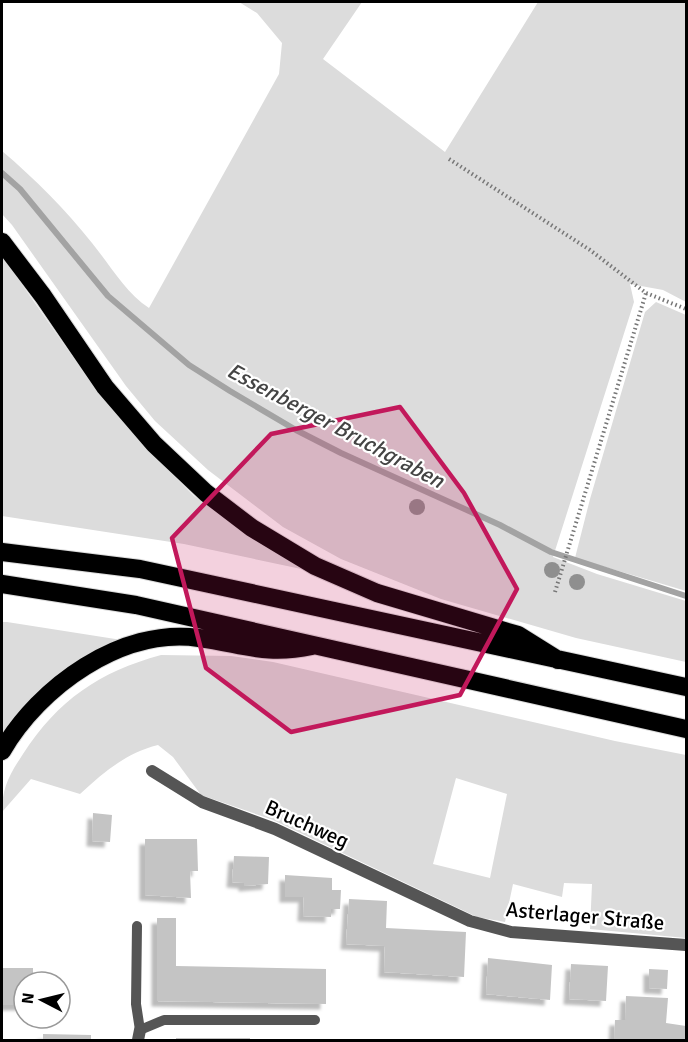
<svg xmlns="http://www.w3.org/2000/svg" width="688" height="1042" font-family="Signika,sans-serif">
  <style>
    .green { fill: #dcdcdc; fill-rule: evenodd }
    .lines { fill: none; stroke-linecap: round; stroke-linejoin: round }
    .stream { stroke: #a3a3a3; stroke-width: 6 }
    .building { fill: #c4c4c4; filter: url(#shadow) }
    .highway-casing { stroke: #dbdbdb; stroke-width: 20 }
    .path { stroke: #777; stroke-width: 4; stroke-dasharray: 1.5 3; stroke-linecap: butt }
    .lane { stroke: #555; stroke-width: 10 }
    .street { stroke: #555; stroke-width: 12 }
    .highway { stroke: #000; stroke-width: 18 }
    .tree { fill: #8f8f8f }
    .marked { fill: #c2185b; fill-opacity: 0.2; stroke: #c2185b; stroke-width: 4.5; stroke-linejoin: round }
    .labels { text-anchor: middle; stroke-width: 4.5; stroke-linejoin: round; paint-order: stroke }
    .street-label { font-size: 21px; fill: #000; stroke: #fff }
    .water-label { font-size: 22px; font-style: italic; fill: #444; stroke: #fff }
  </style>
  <defs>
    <filter id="shadow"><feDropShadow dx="-5.5" dy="5.5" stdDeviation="1.5" flood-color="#0004"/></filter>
  </defs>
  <rect width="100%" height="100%" fill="#fff"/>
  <path class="green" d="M 239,2 L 362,2 L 323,59 L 445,152 L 538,2 L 686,2 L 686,302 L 663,290 L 630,284 L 634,302 L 553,557 L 597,574 L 686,601 L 686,662 L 576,638 L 441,599 L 341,559 L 283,527 L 208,470 L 155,421 L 126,386 L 12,225 L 2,214 L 2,151 C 34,178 66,210 92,243 C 110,265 125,292 149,308 L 279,74 L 282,43 L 257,13 Z
    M 2,256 L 93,386 L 142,444 L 194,496 L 253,538 L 306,570 L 184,544 L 2,516 Z
    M 656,302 L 686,315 L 686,591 L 575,558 L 590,499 L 645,312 Z
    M 2,622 L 7,622 L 128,641 L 2,741 Z
    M 161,655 L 231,656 L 273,662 L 615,741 L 686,755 L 686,938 L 590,929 L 592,884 L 564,883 L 562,897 L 513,884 L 505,922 L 477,917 L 273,820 L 201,795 L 173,757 L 158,745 C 126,753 104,772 80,794 L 31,779 L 2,812 C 2,788 9,775 23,754 C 58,700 99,672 161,655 ZM 456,778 L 507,794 L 490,878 L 433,864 Z"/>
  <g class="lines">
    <path class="stream" d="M 2,173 L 20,189 L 108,296 L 189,365 L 230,391 L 296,430 L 341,453 L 500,525 L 551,552 L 686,596"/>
  </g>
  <path class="building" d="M 93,813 L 112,815 L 110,842 L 92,841 Z
    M 145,839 L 197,839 L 198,871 L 190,871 L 191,898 L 145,895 Z
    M 234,856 L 269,857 L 268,884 L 244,886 L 244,883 L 232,882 Z
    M 285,875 L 332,878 L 332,890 L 341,890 L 340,909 L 331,909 L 331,917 L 303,916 L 304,897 L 285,897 Z
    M 349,899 L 387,901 L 386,928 L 466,932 L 464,977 L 384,972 L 385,946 L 346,944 Z
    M 157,918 L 176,918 L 176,966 L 326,969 L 326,1004 L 157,1001 Z
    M 488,958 L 552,965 L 550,1000 L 486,994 Z
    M 571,964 L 608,966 L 606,1001 L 569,999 Z
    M 2,968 L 33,968 L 33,982 L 24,982 L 24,1005 L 2,1005 Z
    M 649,969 L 668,970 L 667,989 L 649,988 Z
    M 60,989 L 65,989 L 65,1009 L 60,1009 Z
    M 626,996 L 668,998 L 666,1023 L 686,1026 L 686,1040 L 614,1040 L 615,1020 L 625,1020 Z
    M 43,1034 L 91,1035 L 91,1040 L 43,1040 Z
    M 176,1038 L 250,1038 L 250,1040 L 176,1040 Z"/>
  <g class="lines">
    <defs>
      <path id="highway" d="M 2,242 L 43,296 L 105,387 L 154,444 L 206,493 L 252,528 L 315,566 L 377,593 L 518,635 L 558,660
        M 2,552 L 140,569 L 686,687
        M 2,584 L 136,605 L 686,729
        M 2,751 C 39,687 121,627 199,638 C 244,644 265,656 312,646"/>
    </defs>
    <use href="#highway" class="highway-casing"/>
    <path class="path" d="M 449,159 L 590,250 L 646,293 L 686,309
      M 555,592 L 646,293"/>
    <path class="lane" d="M 137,926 L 136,1004 L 140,1030 L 164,1020 L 315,1020"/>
    <path class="street" d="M 152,771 L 202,802 L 275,829 L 470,921 L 511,932 L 686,945
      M 138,1040 L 140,1030"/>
    <use href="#highway" class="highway"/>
  </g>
  <g class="tree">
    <circle cx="417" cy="507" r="8"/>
    <circle cx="552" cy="570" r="8"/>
    <circle cx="577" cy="582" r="8"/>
  </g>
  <path class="marked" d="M 400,407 L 464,493 L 517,589 L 460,695 L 291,732 L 206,668 L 172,538 L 271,434 Z"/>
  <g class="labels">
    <g class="street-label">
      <text transform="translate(307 824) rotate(24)" y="7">Bruchweg</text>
      <text transform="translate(585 916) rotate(5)" y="7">Asterlager Straße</text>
    </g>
    <g class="water-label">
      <text transform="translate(336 425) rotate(28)" y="8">Essenberger Bruchgraben</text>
    </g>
  </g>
  <rect width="688" height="1042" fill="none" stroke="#000000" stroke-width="6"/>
  <g transform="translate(42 1000) rotate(277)"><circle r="28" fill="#ffffff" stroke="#999999" stroke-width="1.5"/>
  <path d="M0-4.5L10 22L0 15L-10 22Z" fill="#000000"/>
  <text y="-9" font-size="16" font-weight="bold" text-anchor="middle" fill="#000000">N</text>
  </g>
</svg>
